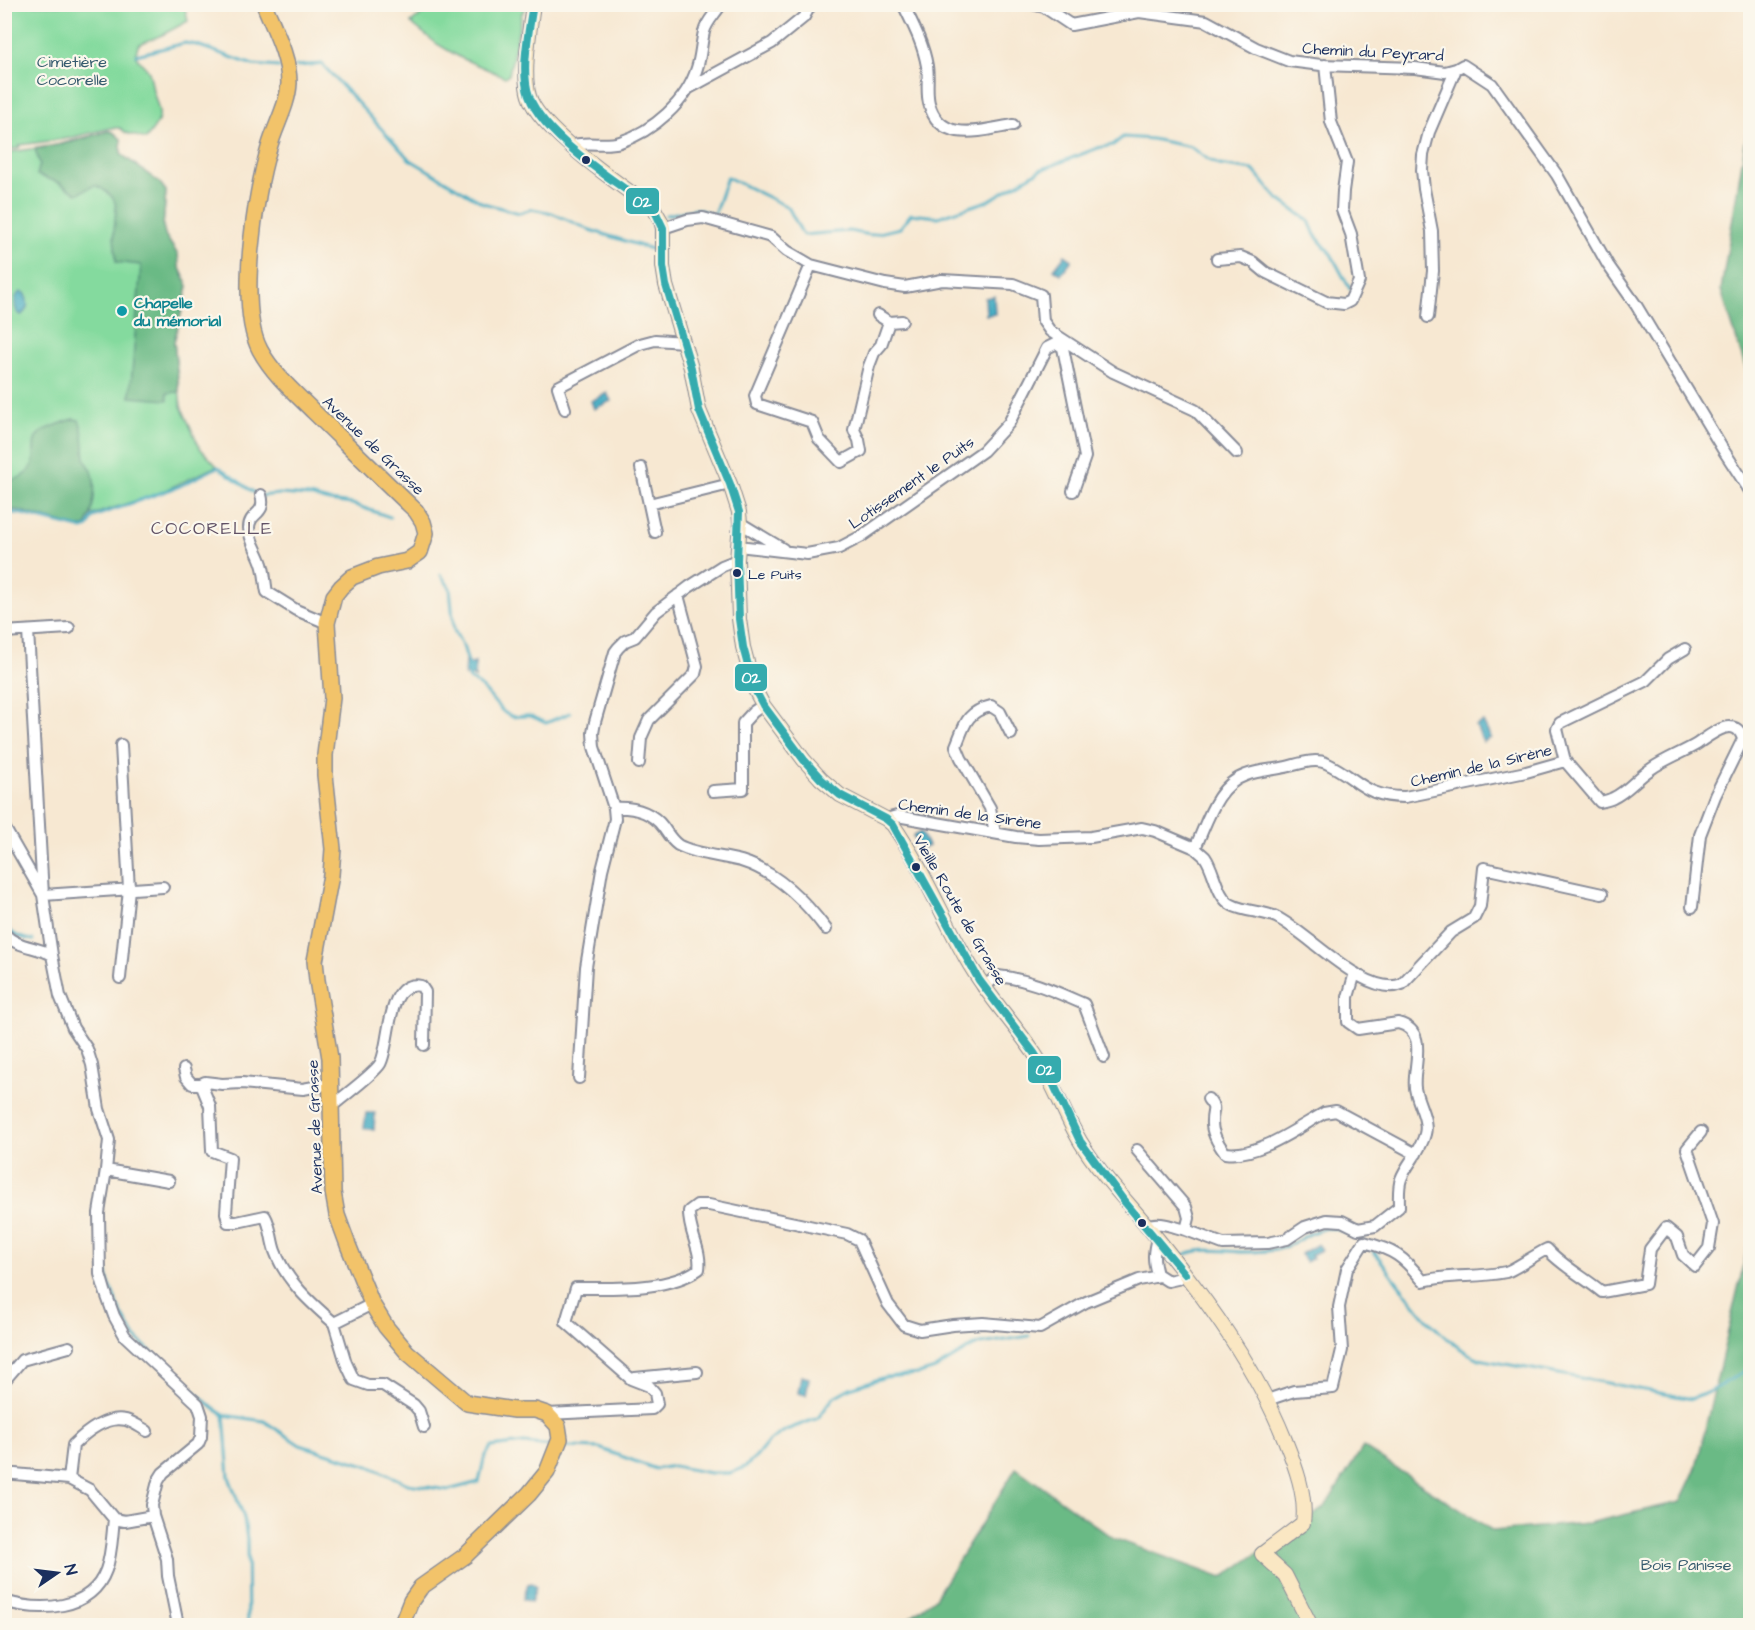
<svg xmlns="http://www.w3.org/2000/svg" width="1755" height="1630" font-family="'Architects Daughter',sans-serif">
  <style>
    .green { fill: #84da9e; stroke: #50847e; stroke-width: 1.5 }
    .forest { fill: #6bba85; stroke: #437472; stroke-width: 1.5 }
    .water { fill: #42aac1; stroke: #2e6c90; stroke-width: 1.5 }
    .lines { fill: none; stroke-linecap: round; stroke-linejoin: round }
    .stream { stroke: #42aac1; stroke-width: 3 }
    .street-casing { stroke: #898c98; stroke-width: 14 }
    .secondary-casing { stroke: #898c98; stroke-width: 16 }
    .primary-casing { stroke: #898c98; stroke-width: 18 }
    .street { stroke: #fff; stroke-width: 10 }
    .secondary { stroke: #fae7c3; stroke-width: 14 }
    .primary { stroke: #f2c36a; stroke-width: 15 }
    .bus-1-casing { stroke: #fbf7ec; stroke-width: 12 }
    .bus-1 { stroke: #35abae; stroke-width: 8 }
    .bus-dot { fill: #1b2f5e; stroke: #fbf7ec; stroke-width: 2 }
    .culture-dot { fill: #0f9aa8; stroke: #fbf7ec; stroke-width: 2 }
    .labels { text-anchor: middle; stroke-width: 4.5; stroke-linejoin: round; paint-order: stroke }
    .bus-label { font-size: 14px; fill: #1b2f5e; stroke: #fbf7ec; text-anchor: start }
    .street-label { font-size: 16px; fill: #1b2f5e; stroke: #fbf7ec }
    .park-label { font-size: 16px; fill: #355a6e; stroke: #fbf7ec }
    .culture-label { font-size: 16px; font-weight: bold; fill: #0d838f; stroke: #fbf7ec; text-anchor: start }
    .neighbourhood-label { font-size: 18px; letter-spacing: 1.5px; fill: #605165; stroke: #fbf7ec }
    .line-badge { stroke: #fbf7ec; stroke-width: 2 }
    .badge-label { font-size: 16px; text-anchor: middle; font-weight: bold; fill: #fff }
  </style>
  <rect width="100%" height="100%" fill="#fbf7ec"/>
  <filter id="ink" filterUnits="userSpaceOnUse"><feTurbulence type="fractalNoise" baseFrequency=".0167" numOctaves="2"/><feDisplacementMap in="SourceGraphic" scale="12" xChannelSelector="R" yChannelSelector="G"/><feConvolveMatrix kernelMatrix="1 2 1 2 8 2 1 2 1" color-interpolation-filters="sRGB"/></filter>
  <filter id="wash" filterUnits="userSpaceOnUse"><feTurbulence type="fractalNoise" baseFrequency=".008" numOctaves="4" result="noise"/><feDisplacementMap in="SourceGraphic" scale="24" xChannelSelector="R" yChannelSelector="G"/><feGaussianBlur stdDeviation="1.35" result="paint"/><feColorMatrix in="noise" values="0 0 0 0 0 0 0 0 0 0 0 0 0 0 0 0 0 1.4 0 .05"/><feComposite in="paint" operator="in"/></filter>
  <g filter="url(#wash)">
    <rect width="100%" height="100%" fill="#f7e8d2"/>
    <path class="green" d="M 4,5 L 184,5 L 188,21 L 162,35 L 139,44 C 131,61 142,60 149,72 C 151,78 152,85 153,91 C 161,117 164,117 146,139 L 126,133 L 120,128 L 111,128 L 65,139 L 20,145 L 19,148 L 5,150 Z
      M 434,5 L 528,5 L 522,13 L 509,75 L 505,77 L 461,58 L 437,44 L 411,23 Z
      M 108,131 L 113,132 L 121,139 L 121,154 L 160,183 L 166,191 L 163,226 L 165,235 L 178,255 L 179,266 L 188,286 L 174,342 L 181,406 L 200,448 L 217,466 L 157,494 L 91,515 L 85,527 L 77,527 L 17,510 L 5,511 L 5,153 L 57,145 Z"/>
    <path class="forest" d="M 1750,124 L 1750,382 L 1721,290 L 1748,125 Z
      M 108,131 L 113,132 L 121,139 L 121,154 L 160,183 L 166,191 L 163,226 L 165,235 L 178,255 L 179,266 L 188,286 L 174,342 L 179,392 L 167,393 L 168,400 L 130,397 L 141,265 L 116,262 C 116,252 114,243 114,233 C 115,206 123,199 95,185 L 77,194 L 60,183 L 37,175 L 40,164 L 35,149 L 72,142 Z
      M 73,419 L 79,420 C 85,433 83,445 85,458 C 86,463 90,466 92,471 C 97,486 94,514 85,527 L 77,527 L 17,510 L 5,511 L 5,479 C 11,481 16,480 22,476 C 43,464 28,446 38,435 C 43,429 65,422 73,419 Z
      M 1750,1237 L 1750,1625 L 899,1626 L 935,1598 L 1016,1468 L 1113,1538 L 1222,1578 L 1325,1507 L 1363,1447 L 1493,1531 L 1588,1523 L 1680,1502 L 1696,1468 Z"/>
    <path class="water" d="M 1065,255 L 1072,260 L 1061,274 L 1054,269 Z
      M 20,292 L 24,293 C 29,301 29,310 21,315 L 17,312 C 14,305 14,297 20,292 Z
      M 994,296 L 995,314 L 986,315 L 985,298 Z
      M 607,393 L 611,401 L 594,409 L 591,401 Z
      M 465,660 L 466,663 L 473,664 L 475,662 L 475,679 L 474,677 L 466,675 L 465,677 Z
      M 1483,722 L 1491,738 L 1483,742 L 1476,726 Z
      M 921,832 L 928,846 L 920,849 L 913,836 Z
      M 366,1113 L 375,1113 L 374,1130 L 364,1128 Z
      M 1318,1244 L 1321,1250 L 1311,1255 L 1313,1258 L 1306,1262 L 1301,1254 Z
      M 801,1376 L 809,1378 L 806,1395 L 798,1393 Z
      M 532,1583 L 536,1587 L 531,1602 L 523,1599 L 528,1584 Z"/>
    <g class="lines">
      <path class="stream" d="M 136,55 L 185,43 L 197,45 L 253,65 L 279,67
        M 296,66 L 322,64 L 409,159 L 483,203 L 519,213 L 532,209 L 552,213 L 590,230 L 654,250 L 654,226
        M 666,215 L 697,209 L 714,215 L 727,177 L 788,207 L 803,235 L 849,231 L 871,235 L 900,228 L 911,214 L 938,217 L 988,201 L 1040,170 L 1098,148 L 1113,145 L 1123,137 L 1152,139 L 1191,147 L 1207,159 L 1219,165 L 1253,170 L 1277,198 L 1309,221 L 1315,235 L 1331,254 L 1350,289
        M 4,513 L 18,513 L 83,529 L 88,527 L 93,517 L 180,486 L 218,467 L 259,496 L 280,494 L 309,496 L 329,501 L 352,504 L 390,517
        M 441,575 L 450,588 L 454,630 L 464,649 L 469,666
        M 470,672 L 469,679 C 487,687 492,703 505,713 C 514,720 519,715 528,716 C 534,716 540,721 546,723 L 570,713
        M 4,923 C 11,935 20,938 33,940
        M 1371,1248 C 1403,1287 1432,1338 1479,1359 L 1692,1399 L 1709,1392 L 1750,1368
        M 1182,1256 C 1200,1246 1227,1252 1247,1252 C 1256,1252 1266,1251 1275,1250 C 1295,1247 1310,1228 1331,1228 C 1342,1229 1353,1235 1362,1240
        M 105,1259 L 108,1281 L 121,1313 L 135,1337 L 213,1408 L 224,1415 L 264,1421 L 300,1445 L 369,1466 L 408,1484 L 448,1490 L 479,1482 L 484,1459 L 491,1447 L 524,1443 L 550,1446
        M 224,1415 L 229,1477 L 244,1518 L 247,1539 L 248,1626
        M 567,1447 L 599,1448 L 656,1469 L 673,1466 L 710,1473 L 730,1473 L 745,1467 L 756,1457 L 769,1441 L 786,1430 L 818,1418 L 834,1397 L 850,1388 L 885,1377 L 919,1374 L 935,1369 L 975,1345 L 1029,1336"/>
    </g>
  </g>
  <g filter="url(#ink)">
    <g class="lines">
      <defs>
        <path id="street" d="M 903,4 C 913,25 923,43 927,66 C 929,78 926,91 929,103 C 939,145 983,130 1013,125
          M 1032,4 L 1044,7 L 1071,25 L 1139,12 L 1206,21 L 1256,48 L 1289,61 L 1321,65 L 1415,68 L 1445,72 L 1456,69 L 1463,65 L 1492,84 L 1557,175 L 1608,265 L 1636,305 L 1722,448 L 1750,491
          M 689,88 L 772,43 L 804,17 L 811,4
          M 570,146 C 586,140 604,147 620,142 C 653,131 687,102 697,68 C 701,56 701,44 704,32 C 706,22 716,13 721,4
          M 663,228 L 687,220 L 703,218 L 771,237 L 787,251 L 811,265 L 885,284 L 905,287 L 942,280 L 1013,284 L 1041,295 L 1043,321 L 1050,331 L 1113,372 L 1195,410 L 1237,453
          M 1217,259 L 1241,257 L 1253,262 L 1265,272 L 1326,302 L 1344,304 L 1350,301 L 1359,281 L 1351,234 L 1342,210 L 1343,191 L 1347,162 L 1331,122 L 1325,65
          M 811,265 L 755,396 L 757,404 L 812,422 L 819,439 L 841,462 L 861,451 L 859,440 L 854,430 L 869,366 L 874,353 L 881,345 L 889,322
          M 878,315 L 889,322 L 902,321
          M 1428,317 L 1433,271 L 1432,231 L 1424,189 L 1422,170 L 1423,155 L 1429,132 L 1456,69
          M 565,409 L 558,387 L 640,344 L 655,340 L 684,342
          M 641,468 L 649,504 L 730,484
          M 261,495 C 267,515 249,512 249,528 C 249,540 259,553 262,564 C 265,572 265,583 267,592 L 296,610 L 327,623
          M 649,504 L 655,532
          M 740,523 L 783,549
          M 738,546 L 807,554 L 839,548 L 862,536 L 983,451 L 1009,423 L 1047,348 L 1057,343 L 1063,348 L 1085,457 L 1073,491
          M 28,631 L 43,895 L 163,887
          M 4,632 L 69,628
          M 1565,761 L 1557,729 L 1560,723 L 1646,681 L 1668,659 L 1685,649
          M 639,763 L 641,738 L 649,720 L 695,674 L 697,666 L 678,595
          M 713,791 L 743,789 L 743,723 L 753,712 L 763,705
          M 614,808 C 633,807 651,811 663,827 C 668,834 671,840 678,845 C 694,854 722,856 741,861 C 777,872 805,901 826,929
          M 886,819 L 897,816 L 1016,837 L 1039,839 L 1091,837 L 1142,828 L 1155,831 L 1195,848 C 1207,823 1216,785 1246,775 C 1259,770 1273,770 1286,767 C 1299,764 1314,758 1326,763 C 1360,779 1363,797 1405,797 L 1526,772 L 1565,761 L 1600,802 C 1604,801 1610,800 1613,798 C 1627,792 1638,777 1651,769 C 1665,759 1682,753 1697,744 C 1709,736 1735,713 1743,739 L 1715,796 L 1700,835 L 1692,907
          M 4,827 L 43,895 L 52,955
          M 995,833 L 990,808 L 961,758 L 956,746 C 965,724 966,712 991,706 L 1000,712 L 1011,734
          M 1195,848 C 1198,851 1202,854 1205,857 C 1215,871 1216,897 1232,905 C 1245,912 1262,911 1276,917 C 1308,932 1366,999 1402,984 L 1451,932 L 1474,918 L 1480,906 L 1484,868 L 1602,894
          M 4,933 C 16,948 37,946 52,955 L 60,996 L 73,1028 L 87,1049 L 92,1065 L 99,1109 L 109,1140 L 106,1170 L 99,1213 L 100,1274 L 105,1291 L 114,1316 L 125,1336 L 198,1404 L 202,1416 L 201,1437 L 198,1444 L 163,1473 L 158,1481 L 152,1505 L 153,1516 L 167,1559 L 168,1576 L 178,1625
          M 120,978 L 129,889 L 121,745
          M 983,987 L 998,976 C 1029,979 1056,992 1084,1004 L 1104,1057
          M 184,1069 L 186,1077 L 192,1084 L 201,1084 L 205,1082 L 222,1084 L 242,1083 L 303,1089 L 330,1084
          M 579,1078 L 586,967 L 602,870 L 615,819 L 614,808 L 594,747 L 593,733 L 595,722 L 615,652 L 618,648 L 625,641 L 635,637 L 656,612 L 689,587 L 722,566 L 737,560
          M 201,1084 L 210,1106 L 212,1151 L 230,1158 L 226,1213 L 228,1222 L 237,1222 L 265,1216 C 271,1226 271,1240 275,1251 C 286,1281 311,1303 334,1323 L 372,1304
          M 1208,1099 C 1217,1110 1212,1109 1212,1121 C 1211,1133 1219,1145 1225,1153 C 1257,1158 1297,1128 1324,1113 L 1336,1111 L 1416,1154
          M 331,1107 C 342,1097 373,1075 380,1064 C 391,1046 385,978 421,986 L 425,992 L 424,1045
          M 1137,1150 L 1186,1207 L 1189,1218 L 1186,1230 C 1173,1227 1158,1220 1146,1226
          M 106,1170 L 169,1181
          M 1186,1230 L 1223,1244 L 1268,1243 L 1287,1239 L 1305,1227 L 1327,1220 L 1342,1221 L 1358,1229 L 1375,1226 L 1399,1207 C 1399,1198 1398,1187 1401,1179 C 1407,1163 1421,1151 1425,1134 C 1429,1120 1417,1102 1415,1088 C 1412,1067 1430,1031 1398,1023 L 1358,1029 L 1348,1022 L 1348,997 L 1355,973
          M 1157,1239 C 1153,1252 1153,1261 1157,1274 L 1168,1281 L 1177,1279 L 1185,1274
          M 334,1323 L 346,1363 L 354,1380 L 368,1385 L 383,1385 L 414,1405 L 419,1411 L 424,1427
          M 635,1378 L 697,1372
          M 4,1381 L 22,1360 L 69,1347
          M 1267,1400 L 1294,1391 L 1333,1388 L 1342,1350 L 1339,1307 L 1347,1269 L 1364,1242 C 1394,1250 1403,1256 1423,1281 C 1450,1274 1478,1278 1506,1272 C 1516,1269 1536,1254 1547,1249 C 1562,1266 1584,1277 1602,1292 L 1645,1284 L 1650,1249 L 1666,1228 L 1677,1237 L 1683,1255 L 1695,1266 L 1709,1248 L 1713,1224 L 1687,1149 L 1701,1132
          M 547,1414 L 652,1409 L 657,1404 L 655,1393 L 649,1386 L 631,1379 L 566,1322 L 576,1288 C 613,1288 668,1291 699,1269 C 702,1249 688,1232 689,1211 L 697,1205 L 709,1205 L 847,1234 L 859,1240 L 888,1304 L 904,1325 L 920,1330 L 953,1325 L 983,1323 L 1040,1328 L 1086,1302 L 1139,1280 L 1159,1276
          M 4,1473 L 69,1479 L 90,1490 L 114,1519 L 125,1521 L 153,1516
          M 69,1479 L 73,1445 C 86,1432 106,1415 126,1420 C 133,1422 140,1427 147,1431
          M 4,1601 C 40,1612 91,1611 106,1570 C 112,1554 112,1535 114,1519"/>
        <path id="secondary" d="M 533,4 C 530,28 522,74 529,96 C 538,129 624,188 654,209 L 661,221 L 663,228 L 663,266 L 666,285 L 691,368 L 699,410 L 730,484 L 739,512 L 740,523 L 737,560 L 739,619 L 743,647 L 754,688 L 763,705 L 804,760 L 821,779 L 840,795 L 886,819 L 893,825 C 922,867 942,916 967,960 C 986,994 1012,1021 1034,1053 C 1053,1081 1063,1112 1080,1141 C 1101,1176 1131,1205 1156,1237 C 1206,1299 1255,1365 1285,1440 C 1295,1465 1307,1496 1303,1523 L 1262,1554 L 1285,1575 L 1311,1626"/>
        <path id="primary" d="M 264,4 C 274,29 289,56 289,83 C 288,105 275,126 269,148 C 255,195 237,307 260,350 C 273,374 295,393 314,412 C 348,445 381,478 416,511 L 423,522 L 426,533 L 420,552 L 407,561 L 378,567 L 352,577 L 341,587 L 334,596 L 327,623 L 332,698 L 325,755 L 325,775 L 333,849 L 331,875 L 315,961 L 317,980 L 330,1058 L 333,1192 L 337,1215 L 348,1245 L 372,1304 L 386,1327 L 407,1352 L 467,1403 L 514,1410 L 535,1410 L 547,1414 L 558,1426 L 560,1439 L 547,1472 L 529,1494 L 465,1556 L 421,1587 L 411,1601 L 401,1626"/>
      </defs>
      <use href="#street" class="street-casing"/>
      <use href="#secondary" class="secondary-casing"/>
      <use href="#primary" class="primary-casing"/>
      <use href="#street" class="street"/>
      <use href="#secondary" class="secondary"/>
      <use href="#primary" class="primary"/>
      <defs>
        <path id="bus-1" d="M 533,4 C 529,31 520,71 529,96 C 543,136 619,185 654,209 L 663,228 L 663,266 L 666,285 L 691,368 L 699,410 L 730,484 L 739,512 L 737,560 L 739,619 L 743,647 L 754,688 L 763,705 L 804,760 L 821,779 L 840,795 L 886,819 L 893,825 L 979,980 L 1034,1053 L 1053,1083 L 1080,1141 L 1124,1201 L 1185,1274"/>
      </defs>
      <use href="#bus-1" class="bus-1-casing"/>
      <use href="#bus-1" class="bus-1"/>
    </g>
  </g>
  <g class="bus-dot">
    <circle cx="586" cy="160" r="5"/>
    <circle cx="737" cy="573" r="5"/>
    <circle cx="916" cy="867" r="5"/>
    <circle cx="1142" cy="1223" r="5"/>
  </g>
  <circle class="culture-dot" cx="122" cy="311" r="6"/>
  <g class="labels">
    <g class="bus-label">
      <text x="748" y="579">Le Puits</text>
    </g>
    <g class="street-label">
      <text transform="translate(1373 51) rotate(3)" y="6">Chemin du Peyrard</text>
      <text transform="translate(374 445) rotate(44)" y="6">Avenue de Grasse</text>
      <text transform="translate(911 482) rotate(-35)" y="6">Lotissement le Puits</text>
      <text transform="translate(1481 765) rotate(-13)" y="6">Chemin de la Sirène</text>
      <text transform="translate(970 813) rotate(8)" y="6">Chemin de la Sirène</text>
      <text transform="translate(961 910) rotate(60)" y="6">Vieille Route de Grasse</text>
      <text transform="translate(314 1127) rotate(-92)" y="6">Avenue de Grasse</text>
    </g>
    <g class="park-label">
      <text x="72" y="67">Cimetière<tspan x="72" dy="18">Cocorelle</tspan></text>
      <text x="1686" y="1570">Bois Panisse</text>
    </g>
    <g class="culture-label">
      <text x="134" y="308">Chapelle<tspan x="134" dy="18">du mémorial</tspan></text>
    </g>
    <g class="neighbourhood-label">
      <text x="212" y="534">COCORELLE</text>
    </g>
  </g>
  <g class="line-badge">
    <rect x="625" y="187" width="35" height="28" rx="6" fill="#35abae"/>
    <rect x="734" y="663" width="34" height="29" rx="6" fill="#35abae"/>
    <rect x="1027" y="1055" width="35" height="29" rx="6" fill="#35abae"/>
  </g>
  <g class="badge-label">
    <text x="642" y="207">02</text>
    <text x="751" y="683">02</text>
    <text x="1045" y="1075">02</text>
  </g>
  <rect width="1755" height="1630" fill="none" stroke="#fbf7ec" stroke-width="24"/>
  <g transform="translate(57 1573) rotate(76)" stroke="#fbf7ec" stroke-width="4.5" paint-order="stroke">
  <path d="M0-4.5L10 22L0 15L-10 22Z" fill="#1b2f5e"/>
  <text y="-9" font-size="16" font-weight="bold" text-anchor="middle" fill="#1b2f5e">N</text>
  </g>
</svg>
